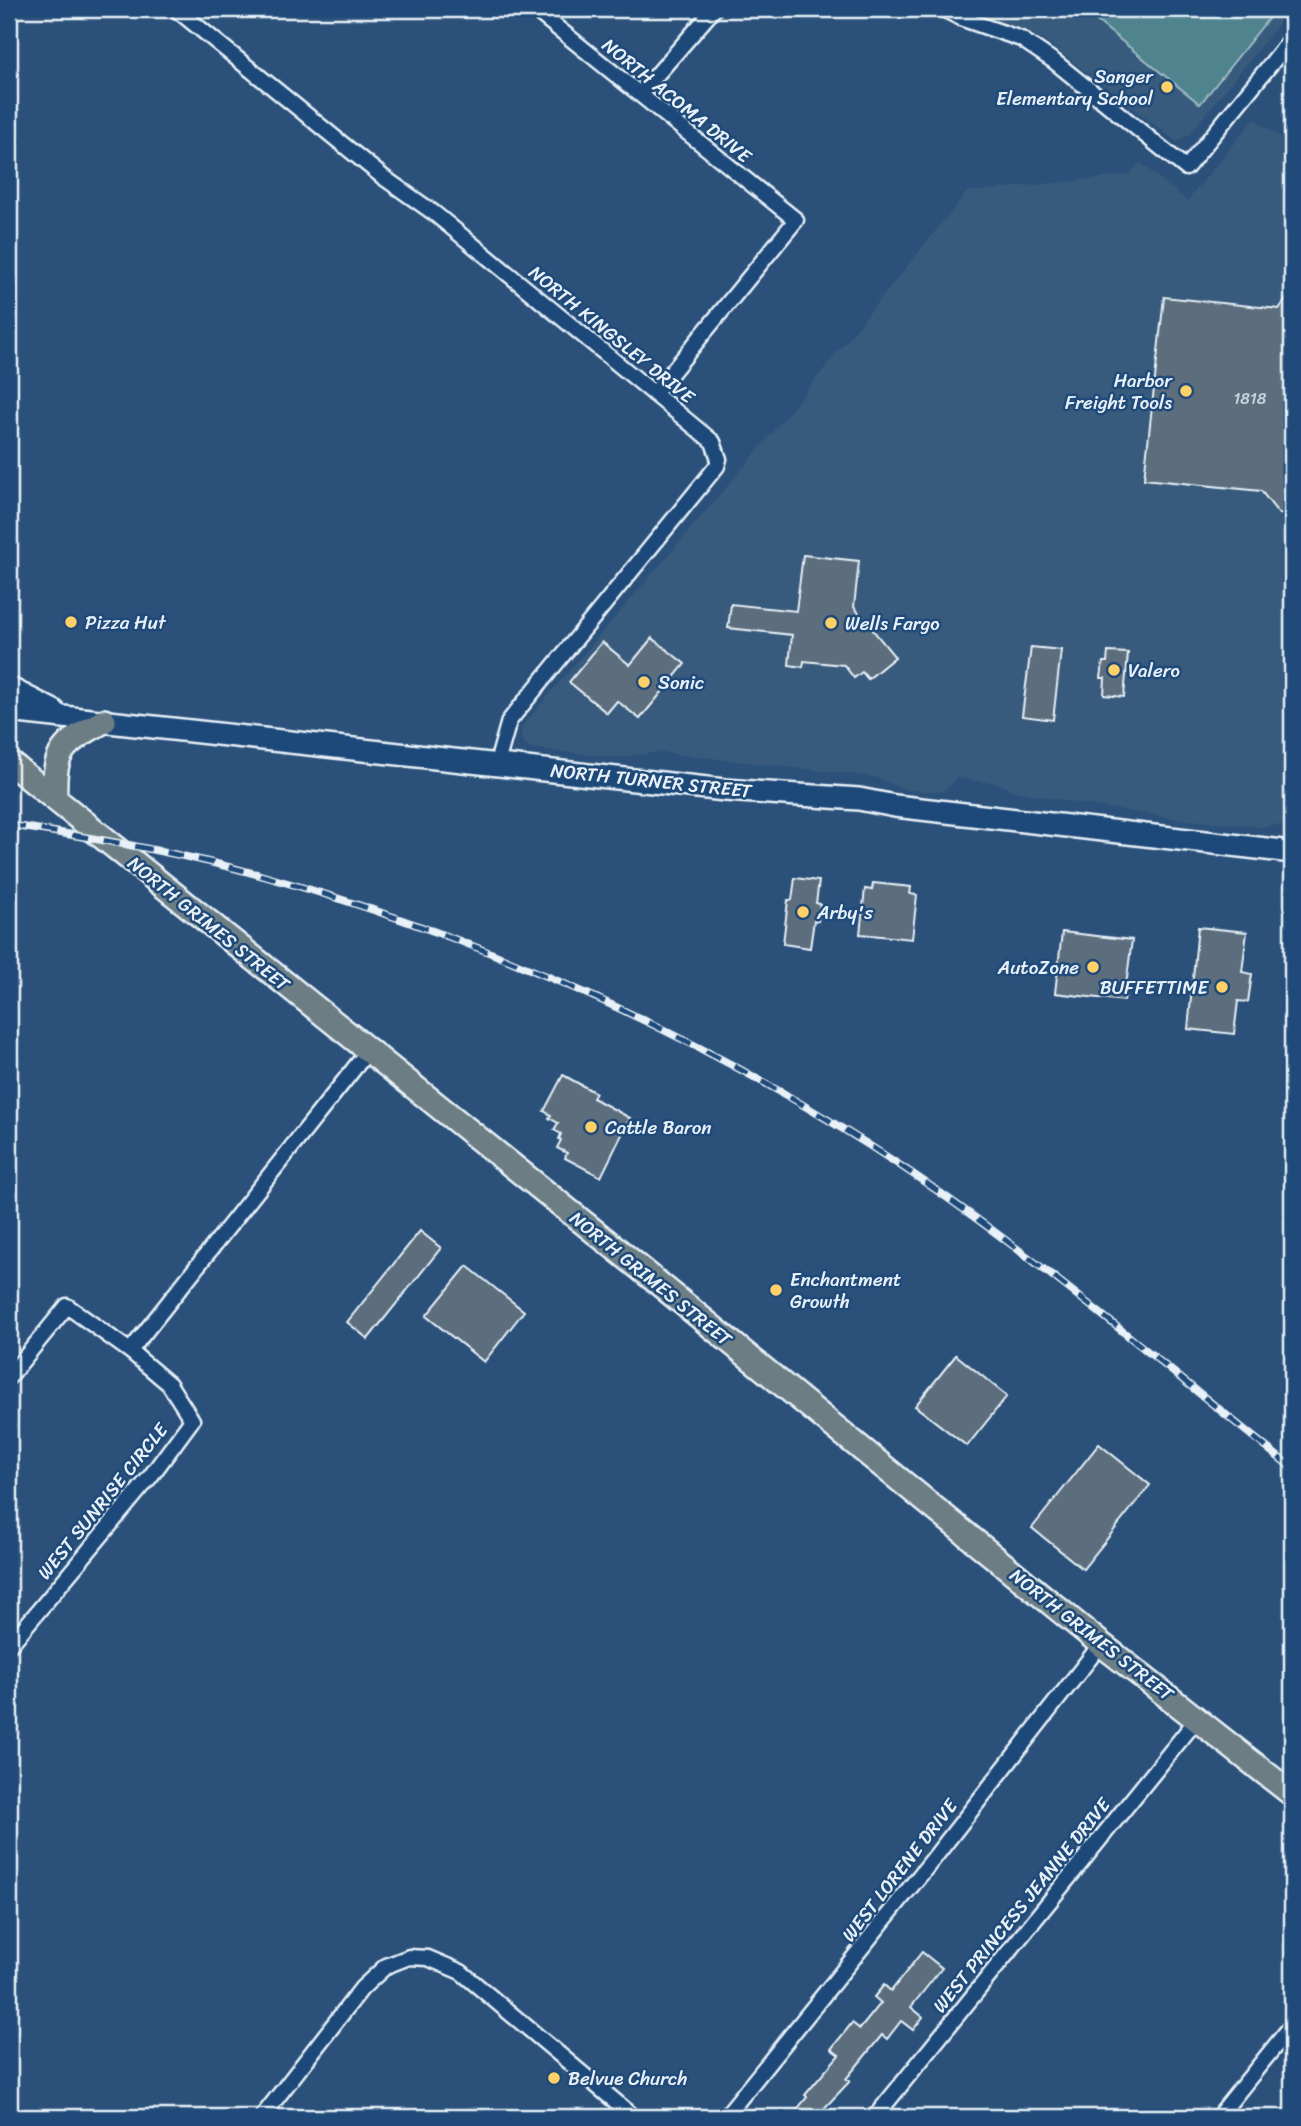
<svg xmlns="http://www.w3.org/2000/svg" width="1301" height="2126" font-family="Sriracha,sans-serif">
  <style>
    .built { fill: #395a7c }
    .green { fill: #50838e; stroke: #9cbac3; stroke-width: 2 }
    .building { fill: #5b6e7d; stroke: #e8f1f8; stroke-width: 2 }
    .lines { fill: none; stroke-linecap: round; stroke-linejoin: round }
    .street-casing { stroke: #e8f1f8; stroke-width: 19 }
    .secondary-casing { stroke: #e8f1f8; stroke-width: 26 }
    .primary-casing { stroke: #e8f1f8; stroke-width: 28 }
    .street { stroke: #1f4a7a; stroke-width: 14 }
    .secondary { stroke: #1f4a7a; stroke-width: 21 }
    .primary { stroke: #6c7e84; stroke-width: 23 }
    .rail-casing { stroke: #e8f1f8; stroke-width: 8 }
    .rail { stroke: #1f4a7a; stroke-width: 5; stroke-dasharray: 16; stroke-linecap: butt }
    .poi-dot { fill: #ffd166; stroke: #1f4a7a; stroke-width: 2.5 }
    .labels { text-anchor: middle; stroke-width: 5; stroke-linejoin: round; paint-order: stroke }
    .number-label { font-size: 16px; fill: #c5d0d9 }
    .poi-label { font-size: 19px; fill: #e8f1f8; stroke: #1f4a7a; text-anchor: start }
    .street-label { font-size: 19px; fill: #e8f1f8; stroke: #1f4a7a }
  </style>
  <rect width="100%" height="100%" fill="#2b517b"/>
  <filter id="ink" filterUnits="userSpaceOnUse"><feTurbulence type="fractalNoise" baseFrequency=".0143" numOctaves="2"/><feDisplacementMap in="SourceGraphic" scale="14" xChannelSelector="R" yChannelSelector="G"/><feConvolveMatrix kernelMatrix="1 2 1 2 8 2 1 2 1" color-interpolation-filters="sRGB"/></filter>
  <g filter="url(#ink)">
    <path class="built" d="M 967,9 L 1291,9 L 1189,135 L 1177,142 L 1043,39 Z
      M 1254,119 L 1292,145 L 1292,824 L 1259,827 L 1179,819 L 1071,802 L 1015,791 L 999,784 L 956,778 L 952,785 L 941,792 L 907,790 L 875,777 L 658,752 L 618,758 L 530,748 L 525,744 L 520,737 L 522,726 L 755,454 L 967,192 L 1129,175 L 1140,162 L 1187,201 Z"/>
    <path class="green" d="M 1082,9 L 1276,9 L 1200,104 Z"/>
    <path class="building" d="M 1292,291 L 1292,515 L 1279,514 L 1261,491 L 1144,479 L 1164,297 L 1279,309 Z
      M 803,555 L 859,561 L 854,607 L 895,657 L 868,679 L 862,672 L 854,678 L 844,665 L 804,661 L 803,667 L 789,665 L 792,635 L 728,628 L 731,604 L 796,611 Z
      M 652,638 L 685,664 L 640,719 L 617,701 L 607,713 L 569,682 L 602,642 L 630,665 Z
      M 1031,647 L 1061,650 L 1053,720 L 1022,716 Z
      M 1108,652 L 1128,653 L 1124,697 L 1104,695 L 1105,678 L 1101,678 L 1103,662 L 1107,662 Z
      M 795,878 L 819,881 L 816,903 L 820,904 L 818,921 L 814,920 L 810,948 L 783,944 L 788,900 L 792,900 Z
      M 873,883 L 911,887 L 910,894 L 917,895 L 912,939 L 860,934 L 865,889 L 872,890 Z
      M 1198,927 L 1247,932 L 1242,972 L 1252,974 L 1248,1002 L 1238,1001 L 1234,1034 L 1188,1029 Z
      M 1062,932 L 1132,940 L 1124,1001 L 1055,993 Z
      M 563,1075 L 596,1093 L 593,1098 L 630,1118 L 601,1177 L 565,1158 L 567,1153 L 557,1148 L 561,1140 L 559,1139 L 561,1134 L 554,1130 L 558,1123 L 549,1118 L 551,1115 L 544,1111 Z
      M 420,1231 L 441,1248 L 368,1339 L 347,1322 Z
      M 467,1266 L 524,1311 L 484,1362 L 426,1316 Z
      M 956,1355 L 1007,1396 L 967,1446 L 915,1406 Z
      M 1099,1444 L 1150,1485 L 1083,1569 L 1032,1528 Z
      M 922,1952 L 942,1968 L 911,2007 L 923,2017 L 913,2030 L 901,2021 L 887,2039 L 882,2035 L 846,2079 L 850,2081 L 816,2117 L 791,2117 L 807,2097 L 805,2095 L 839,2055 L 831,2049 L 852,2023 L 860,2029 L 881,2003 L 874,1997 L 884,1985 L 891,1991 Z"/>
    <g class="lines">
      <defs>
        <path id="street" d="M 176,9 L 383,177 L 434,213 L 713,442 L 719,459 L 717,466 L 509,721 L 497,763
          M 534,9 L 796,220 L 654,394
          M 943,9 L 963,19 L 1021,39 L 1055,62 L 1186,168 L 1292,38
          M 640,94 L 714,9
          M 130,1351 L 368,1051
          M 9,1377 L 67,1306 L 130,1351 L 169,1384 L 192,1420 L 150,1477 L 9,1646
          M 262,2117 L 362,1988 L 386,1966 L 409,1957 L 428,1958 L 461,1972 L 634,2117
          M 725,2117 L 934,1858 L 1101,1644
          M 875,2117 L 1198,1718
          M 1218,2117 L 1292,2025"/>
        <path id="secondary" d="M 9,688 L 54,711
          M 9,711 L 725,790 L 859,799 L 895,806 L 1292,852"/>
        <path id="primary" d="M 9,762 L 630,1260 L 1101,1644 L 1292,1794
          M 55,799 C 53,749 63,744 104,721"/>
      </defs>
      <use href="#street" class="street-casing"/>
      <use href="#secondary" class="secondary-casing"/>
      <use href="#primary" class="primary-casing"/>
      <use href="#street" class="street"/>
      <use href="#secondary" class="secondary"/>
      <use href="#primary" class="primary"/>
      <defs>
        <path id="rail" d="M 9,825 C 96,838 182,853 267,877 C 489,940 712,1040 904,1168 C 1040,1259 1165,1367 1292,1468"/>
      </defs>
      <use href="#rail" class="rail-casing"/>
      <use href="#rail" class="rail"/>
    </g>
  </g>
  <g class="poi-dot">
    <circle cx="1167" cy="87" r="7"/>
    <circle cx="1186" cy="391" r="7"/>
    <circle cx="71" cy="622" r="7"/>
    <circle cx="831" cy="623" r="7"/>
    <circle cx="1114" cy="670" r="7"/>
    <circle cx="644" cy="682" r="7"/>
    <circle cx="803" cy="912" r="7"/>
    <circle cx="1093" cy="967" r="7"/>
    <circle cx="1222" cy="987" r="7"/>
    <circle cx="591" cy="1127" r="7"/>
    <circle cx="776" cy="1290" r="7"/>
    <circle cx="554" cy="2078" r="7"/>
  </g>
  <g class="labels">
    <g class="number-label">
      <text x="1250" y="404">1818</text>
    </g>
    <g class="poi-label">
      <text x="1153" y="83" text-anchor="end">Sanger<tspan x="1153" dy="22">Elementary School</tspan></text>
      <text x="1172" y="387" text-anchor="end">Harbor<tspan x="1172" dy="22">Freight Tools</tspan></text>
      <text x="85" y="629">Pizza Hut</text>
      <text x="845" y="630">Wells Fargo</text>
      <text x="1128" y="677">Valero</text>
      <text x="658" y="689">Sonic</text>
      <text x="817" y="919">Arby's</text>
      <text x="1079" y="974" text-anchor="end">AutoZone</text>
      <text x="1208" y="994" text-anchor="end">BUFFETTIME</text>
      <text x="605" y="1134">Cattle Baron</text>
      <text x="790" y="1286">Enchantment<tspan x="790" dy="22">Growth</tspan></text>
      <text x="568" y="2085">Belvue Church</text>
    </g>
    <g class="street-label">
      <text transform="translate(677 100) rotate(39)" y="7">NORTH ACOMA DRIVE</text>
      <text transform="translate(612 334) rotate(39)" y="7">NORTH KINGSLEY DRIVE</text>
      <text transform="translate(651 780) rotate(6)" y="7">NORTH TURNER STREET</text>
      <text transform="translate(209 923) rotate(39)" y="7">NORTH GRIMES STREET</text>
      <text transform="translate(651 1278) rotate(39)" y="7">NORTH GRIMES STREET</text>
      <text transform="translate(102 1501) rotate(-51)" y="7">WEST SUNRISE CIRCLE</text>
      <text transform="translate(1092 1634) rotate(38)" y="7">NORTH GRIMES STREET</text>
      <text transform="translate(899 1870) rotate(-52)" y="7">WEST LORENE DRIVE</text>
      <text transform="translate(1021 1905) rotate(-51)" y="7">WEST PRINCESS JEANNE DRIVE</text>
    </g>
  </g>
  <rect width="1301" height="2126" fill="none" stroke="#1f4a7a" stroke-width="35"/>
  <rect x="18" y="18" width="1266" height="2091" fill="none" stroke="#e8f1f8" stroke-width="2.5" filter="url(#ink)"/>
</svg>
